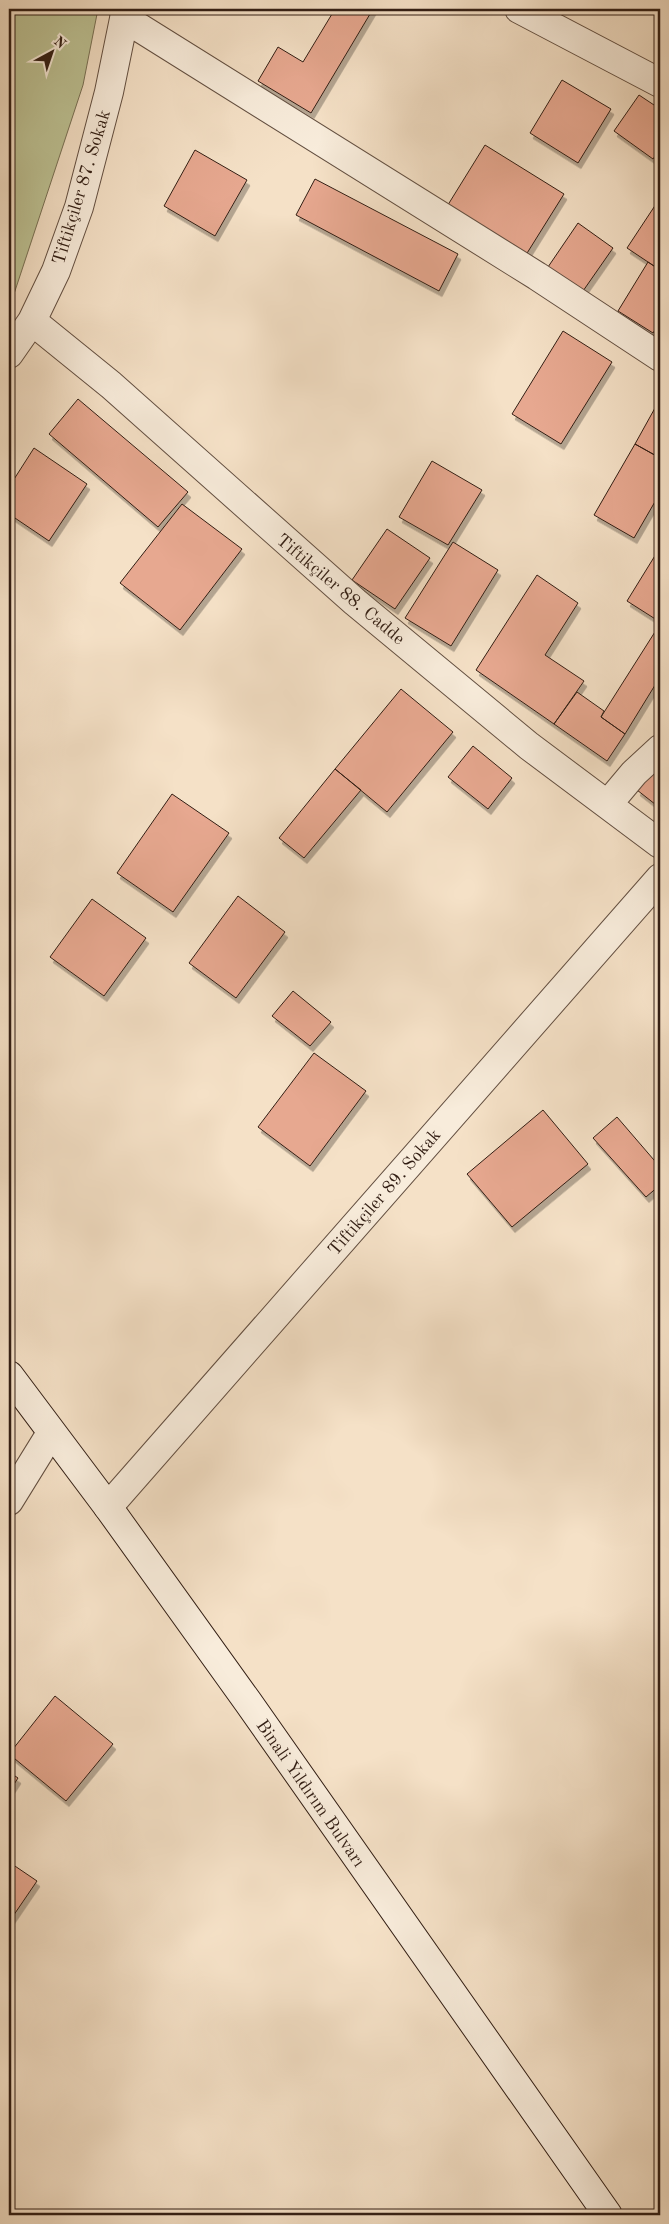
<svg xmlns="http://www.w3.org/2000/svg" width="669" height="2224" font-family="'Old Standard TT',serif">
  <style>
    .green { fill: #bdc294; stroke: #787054 }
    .building { fill: #e7a890; stroke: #321e14; filter: url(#shadow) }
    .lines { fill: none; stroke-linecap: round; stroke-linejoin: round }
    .minor-casing { stroke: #634f41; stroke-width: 30 }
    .secondary-casing { stroke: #321e14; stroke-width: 30 }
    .minor { stroke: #f8ecdb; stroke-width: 28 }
    .secondary { stroke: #f8ecdb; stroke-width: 28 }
    .labels { text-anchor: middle; stroke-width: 4; stroke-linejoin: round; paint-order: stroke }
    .street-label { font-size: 18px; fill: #321e14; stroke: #f8ecdb }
  </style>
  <defs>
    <filter id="shadow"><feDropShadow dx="3" dy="5.5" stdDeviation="0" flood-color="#0004"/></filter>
  </defs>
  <rect width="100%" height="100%" fill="#f5e1c7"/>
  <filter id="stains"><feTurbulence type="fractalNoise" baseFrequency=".004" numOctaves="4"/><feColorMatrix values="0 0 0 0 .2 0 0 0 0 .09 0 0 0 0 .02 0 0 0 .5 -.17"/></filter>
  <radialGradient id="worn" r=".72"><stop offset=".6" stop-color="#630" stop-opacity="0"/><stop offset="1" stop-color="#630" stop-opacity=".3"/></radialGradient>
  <path class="green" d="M 9,9 L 98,9 L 83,85 L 9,309 Z"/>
  <path class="building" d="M 335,9 L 373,9 L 311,113 L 258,81 L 278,47 L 303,62 Z
    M 562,80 L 611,109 L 578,163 L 530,133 Z
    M 639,95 L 660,109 L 660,149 L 653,159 L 614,131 Z
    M 485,145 L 564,194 L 524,258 L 446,208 Z
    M 195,150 L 247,180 L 215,236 L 164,206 Z
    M 315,179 L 458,254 L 439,291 L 296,215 Z
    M 660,198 L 660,270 L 627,248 Z
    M 578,223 L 613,248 L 583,291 L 548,267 Z
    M 648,262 L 660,270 L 660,322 L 653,333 L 618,311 Z
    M 563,331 L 612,362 L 561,444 L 512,414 Z
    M 78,399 L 188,492 L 158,527 L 49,434 Z
    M 660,399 L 660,458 L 635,444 Z
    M 635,444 L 660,458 L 660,493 L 634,538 L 594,515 Z
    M 34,448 L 87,484 L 49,541 L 9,514 L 9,487 Z
    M 432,461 L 482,490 L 448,545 L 399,517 Z
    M 182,504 L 242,549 L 180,630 L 120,583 Z
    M 387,529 L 430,558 L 395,609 L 352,580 Z
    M 453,542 L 498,570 L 451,646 L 405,618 Z
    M 656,554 L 660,557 L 660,622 L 627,601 Z
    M 537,575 L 578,603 L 545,655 L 584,681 L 554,724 L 476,670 Z
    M 660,624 L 660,677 L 625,734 L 601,717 Z
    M 401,689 L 453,732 L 387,812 L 335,769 Z
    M 577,692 L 604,711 L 601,717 L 625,734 L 607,761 L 554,724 Z
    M 473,746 L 512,778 L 488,809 L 448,777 Z
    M 660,759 L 660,808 L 637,790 Z
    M 335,769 L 361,790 L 304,858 L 279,838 Z
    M 172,794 L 229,833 L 173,912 L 117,873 Z
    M 238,896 L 285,932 L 236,998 L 189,963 Z
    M 92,899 L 146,938 L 104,996 L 50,957 Z
    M 293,991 L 331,1022 L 310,1046 L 272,1016 Z
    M 314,1053 L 366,1091 L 310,1166 L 258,1127 Z
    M 543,1110 L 588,1164 L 512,1227 L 467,1174 Z
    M 617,1117 L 660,1167 L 660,1185 L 646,1197 L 593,1138 Z
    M 55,1696 L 113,1744 L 66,1801 L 9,1754 Z
    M 9,1772 L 18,1778 L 9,1792 Z
    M 9,1862 L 37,1881 L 9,1922 Z"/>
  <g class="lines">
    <defs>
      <path id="minor" d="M 519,9 L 660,83
        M 124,18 L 537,276 L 660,357
        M 32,321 L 111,385 L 355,602 L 529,746 L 660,844
        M 9,354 L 32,321 L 56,271 L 79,207 L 109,92 L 126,9
        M 608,804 L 634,773 L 660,749
        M 9,1501 L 51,1433
        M 108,1507 L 660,878"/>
      <path id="secondary" d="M 9,1375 L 108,1507 L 248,1702 L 608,2215"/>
    </defs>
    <use href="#minor" class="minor-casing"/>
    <use href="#secondary" class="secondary-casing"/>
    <use href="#minor" class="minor"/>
    <use href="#secondary" class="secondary"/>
  </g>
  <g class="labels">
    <g class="street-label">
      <text transform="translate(81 187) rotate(-73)" y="6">Tiftikçiler 87. Sokak</text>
      <text transform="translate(341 589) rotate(40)" y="6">Tiftikçiler 88. Cadde</text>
      <text transform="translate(384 1192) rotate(-49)" y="6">Tiftikçiler 89. Sokak</text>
      <text transform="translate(311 1793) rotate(55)" y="6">Binali Yıldırım Bulvarı</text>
    </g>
  </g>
  <rect width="669" height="2224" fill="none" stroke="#f5e1c7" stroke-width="30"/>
  <rect x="10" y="10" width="649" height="2204" fill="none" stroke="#321e14" stroke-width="2.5"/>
  <rect x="15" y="15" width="639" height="2194" fill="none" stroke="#321e14"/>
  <g transform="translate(52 52) rotate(40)" stroke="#f8ecdb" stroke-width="4" paint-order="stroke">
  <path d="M0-4L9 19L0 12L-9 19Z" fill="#321e14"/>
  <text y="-8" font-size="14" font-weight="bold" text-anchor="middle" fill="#321e14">N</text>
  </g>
  <rect width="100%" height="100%" filter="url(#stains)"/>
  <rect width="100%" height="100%" fill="url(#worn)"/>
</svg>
